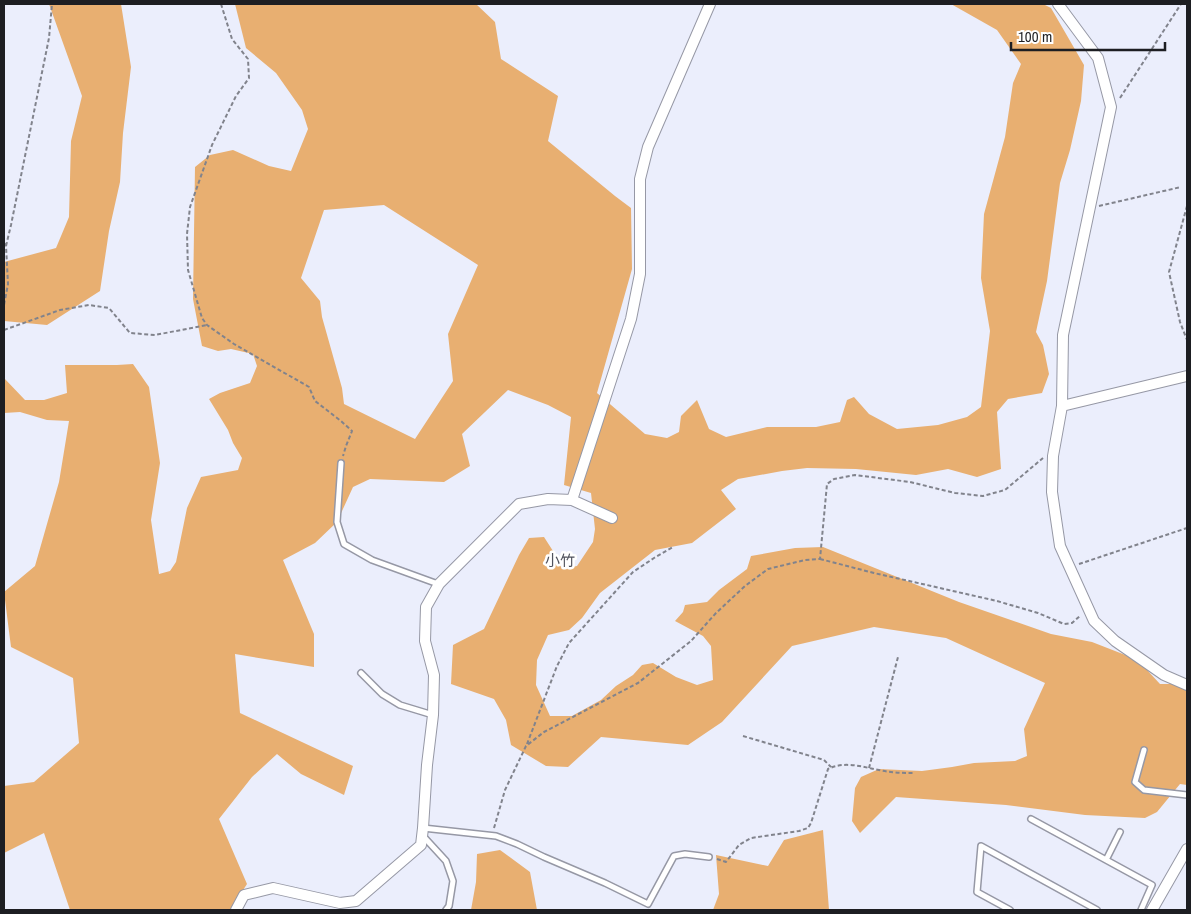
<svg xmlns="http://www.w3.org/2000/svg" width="1191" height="914" font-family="'Archivo Narrow','Noto Sans JP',sans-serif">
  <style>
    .forest { fill: #e8af71; fill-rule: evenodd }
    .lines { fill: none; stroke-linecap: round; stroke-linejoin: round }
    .service-casing { stroke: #9698a5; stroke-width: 8 }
    .minor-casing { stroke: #9698a5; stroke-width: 12 }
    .path { stroke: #81838c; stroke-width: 2; stroke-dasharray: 4 2.5; stroke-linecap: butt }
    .service { stroke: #fff; stroke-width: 5 }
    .minor { stroke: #fff; stroke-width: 10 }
    .labels { text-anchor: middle; stroke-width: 5; stroke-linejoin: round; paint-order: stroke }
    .quarter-label { font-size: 15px; fill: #50525d; stroke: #fff }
  </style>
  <rect width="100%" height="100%" fill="#ebeefc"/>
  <path class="forest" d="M 49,4 L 121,4 L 131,67 L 123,133 L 120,182 L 109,231 L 100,291 L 47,325 L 4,321 L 4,262 L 56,248 L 69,217 L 71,141 L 82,96 Z
    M 235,4 L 476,4 L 495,22 L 501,59 L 558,96 L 548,141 L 615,196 L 631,208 L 632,269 L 597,393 L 645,434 L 667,438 L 679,432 L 681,416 L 697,400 L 709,429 L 726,437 L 767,427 L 816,427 L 840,422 L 847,400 L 854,397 L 869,414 L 897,429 L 938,425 L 967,417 L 981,407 L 990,331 L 981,278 L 984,214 L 1005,137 L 1013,83 L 1021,64 L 997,30 L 951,4 L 1043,4 L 1051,8 L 1084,65 L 1081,101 L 1070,150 L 1060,183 L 1047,281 L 1036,332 L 1043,345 L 1049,374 L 1042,393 L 1008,399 L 997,412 L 1001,469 L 977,477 L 948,469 L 916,475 L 856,469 L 807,468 L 782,471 L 738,479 L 721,490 L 736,509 L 692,543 L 655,550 L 600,593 L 582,618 L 569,630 L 548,635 L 537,660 L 536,685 L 550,716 L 572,716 L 601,700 L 616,686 L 633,675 L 642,665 L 653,663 L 676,677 L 697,685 L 713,680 L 711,646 L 703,636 L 675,621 L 683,612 L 685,605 L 707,602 L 719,590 L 747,569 L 751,556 L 795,548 L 823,547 L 959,602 L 1051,634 L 1092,642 L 1133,658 L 1147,670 L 1160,684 L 1187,684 L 1187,785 L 1180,784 L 1157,812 L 1145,818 L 1085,815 L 1006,805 L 896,797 L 860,833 L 852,821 L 855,788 L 861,777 L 879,769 L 922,771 L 952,767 L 974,763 L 1015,761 L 1027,756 L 1024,729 L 1045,683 L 946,638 L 874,627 L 792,646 L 722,722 L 688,745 L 601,737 L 568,767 L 546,766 L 511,745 L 506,720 L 494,699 L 451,684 L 453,645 L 484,629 L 519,555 L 529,538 L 544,537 L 553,551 L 562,569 L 577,566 L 593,542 L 595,529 L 591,493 L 564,485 L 571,417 L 548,405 L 508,390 L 462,434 L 470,466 L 444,482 L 370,479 L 353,487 L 337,522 L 315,543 L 283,560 L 314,634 L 314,667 L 235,654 L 240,713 L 353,766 L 344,795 L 301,774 L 277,754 L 252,777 L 219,819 L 247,884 L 230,910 L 70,910 L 44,833 L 4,853 L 4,786 L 34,782 L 79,743 L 73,678 L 11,647 L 4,592 L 35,566 L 59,482 L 69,421 L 47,420 L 20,412 L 4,413 L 4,378 L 25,400 L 44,400 L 67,393 L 65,365 L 117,365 L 133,364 L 149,387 L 160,463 L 151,520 L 159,574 L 170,571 L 176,562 L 187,508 L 201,477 L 238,470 L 242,458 L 233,443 L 228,430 L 209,399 L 220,393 L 250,383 L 257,366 L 253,354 L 231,349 L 218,351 L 202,346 L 193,299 L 195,167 L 210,155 L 233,150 L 269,166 L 291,171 L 308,129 L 302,110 L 276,73 L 246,48 ZM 384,205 L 478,265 L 448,334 L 453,381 L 415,439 L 344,404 L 342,388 L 322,317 L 320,301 L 301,278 L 324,210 Z
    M 823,830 L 829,910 L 713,910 L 719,894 L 716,855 L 768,866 L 784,840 Z
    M 500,850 L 530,872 L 537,910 L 471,910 L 476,882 L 477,854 Z"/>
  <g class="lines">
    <defs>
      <path id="service" d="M 341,463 L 337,522 L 344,544 L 372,560 L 438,584
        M 361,673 L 382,694 L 400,705 L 433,715
        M 1144,750 L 1135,782 L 1144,790 L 1187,795
        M 1031,819 L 1152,885 L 1141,910
        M 423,828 L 496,836 L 517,844 L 544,857 L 605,883 L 648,904 L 674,856 L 685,854 L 709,857
        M 423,836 L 446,861 L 453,881 L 449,906 L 446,910
        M 1106,860 L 1120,832
        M 1010,910 L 977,892 L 981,846 L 1097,910"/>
      <path id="minor" d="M 1058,4 L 1098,58 L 1111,107 L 1063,335 L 1062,406
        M 1187,376 L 1062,406 L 1053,456 L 1052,492 L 1060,546 L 1094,621 L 1115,641 L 1164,675 L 1187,685
        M 572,500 L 631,319 L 640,274 L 640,179 L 648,147 L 710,4
        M 236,910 L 244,895 L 273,888 L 340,903 L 356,901 L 421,845 L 423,828 L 427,765 L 433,715 L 434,675 L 425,641 L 426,607 L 439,584 L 519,504 L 548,499 L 572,500 L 612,518
        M 1152,910 L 1187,849"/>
    </defs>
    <use href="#service" class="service-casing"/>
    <use href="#minor" class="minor-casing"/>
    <path class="path" d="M 221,4 L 232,39 L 248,59 L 249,78 L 236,96 L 212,145 L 190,207 L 187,234 L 188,270 L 202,318 L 207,325 L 234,344 L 309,387 L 315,401 L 341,421 L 352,431 L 346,446 L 343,456
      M 1120,98 L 1181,4
      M 1099,206 L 1181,187
      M 1187,206 L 1169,272 L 1180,322 L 1187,340
      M 4,243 L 6,246 L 8,284 L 4,305
      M 6,246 L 11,225 L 49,38 L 52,4
      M 4,330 L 60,310 L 89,305 L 109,308 L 130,333 L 155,335 L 207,325
      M 820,559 L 874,573 L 997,601 L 1038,613 L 1064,624 L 1072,623 L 1081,615
      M 1079,564 L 1187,528
      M 743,736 L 824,760 L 831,767
      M 527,744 L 557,666 L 569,643 L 633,572 L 654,558 L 673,547
      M 869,768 L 898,657
      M 494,828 L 505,790 L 526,746 L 544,732 L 638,683 L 691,641 L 716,613 L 745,586 L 768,569 L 805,560 L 820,559 L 827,484 L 834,479 L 855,475 L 910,482 L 955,493 L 983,496 L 1005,490 L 1043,458
      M 717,859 L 726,862 L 739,845 L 751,838 L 799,831 L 808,828 L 811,823 L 828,769 C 848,759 870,770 891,772 C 899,773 907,773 915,773"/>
    <use href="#service" class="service"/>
    <use href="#minor" class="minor"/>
  </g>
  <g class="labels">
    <g class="quarter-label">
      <text x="560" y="566">小竹</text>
    </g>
  </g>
  <rect width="1191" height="914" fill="none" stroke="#1d1e22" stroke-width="10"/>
  <path d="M1011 42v8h154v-8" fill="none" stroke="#1d1e22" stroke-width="2.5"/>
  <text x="1018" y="42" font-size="15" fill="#1d1e22" stroke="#ffffff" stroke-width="4" paint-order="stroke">100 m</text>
</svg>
